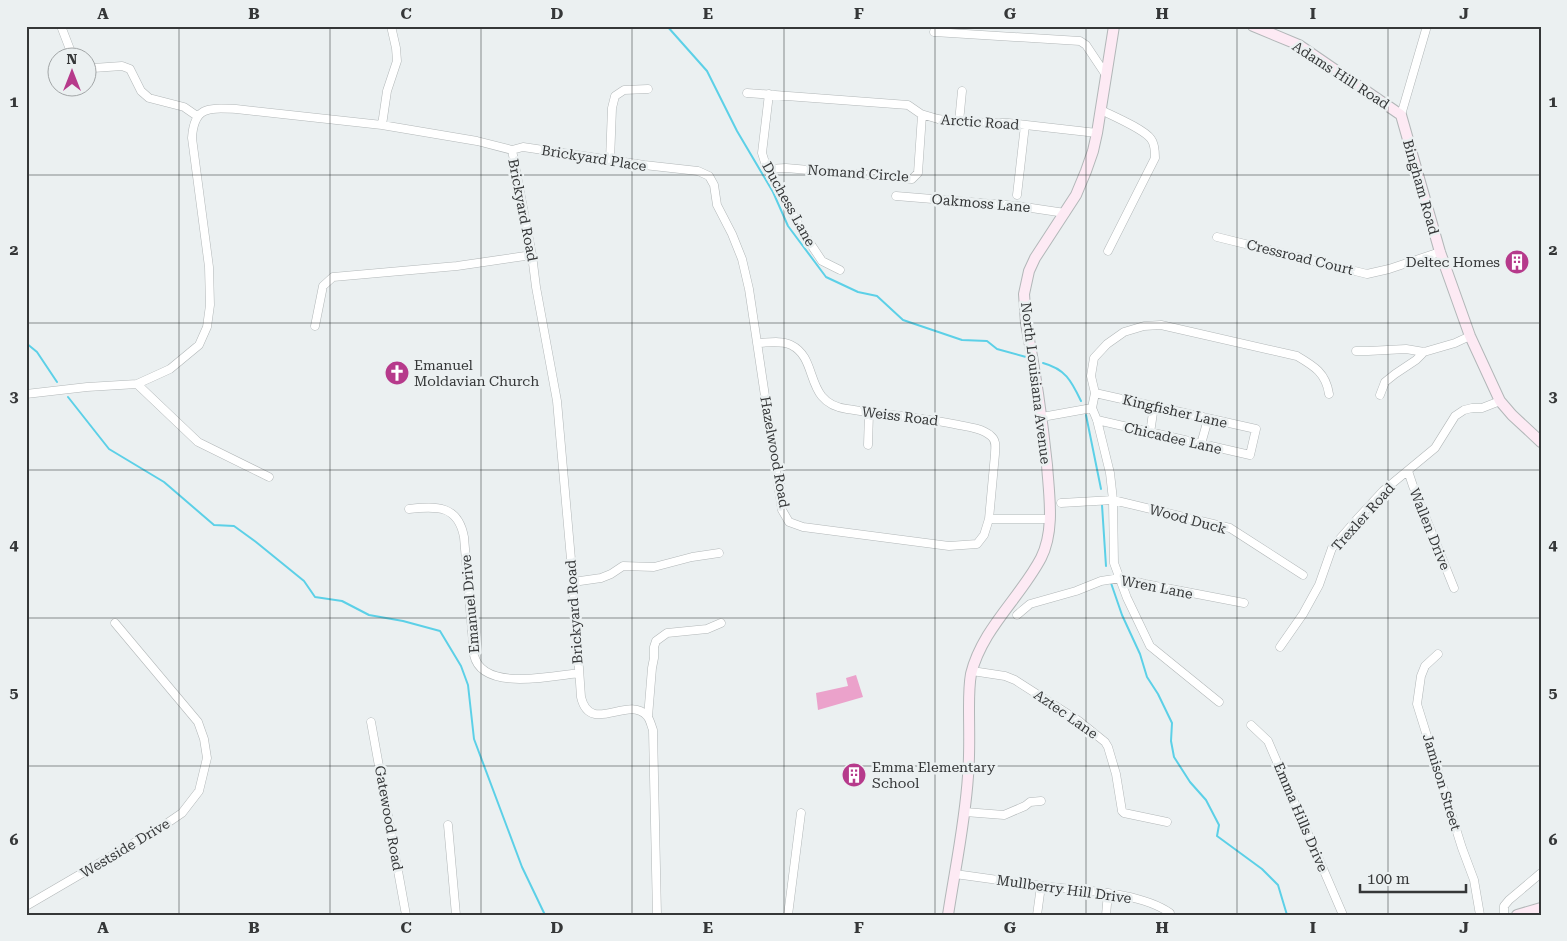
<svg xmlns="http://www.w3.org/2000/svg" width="1567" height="941" font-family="'Roboto Serif',serif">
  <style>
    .green { fill: #eba2cb }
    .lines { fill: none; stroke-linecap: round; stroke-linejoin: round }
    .stream { stroke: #5cd0e7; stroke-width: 2 }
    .street-casing { stroke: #b2b7b8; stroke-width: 9 }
    .secondary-casing { stroke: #b2b7b8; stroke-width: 12 }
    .street { stroke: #fff; stroke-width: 8 }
    .secondary { stroke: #fdeaf4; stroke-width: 10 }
    .grid { fill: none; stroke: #353738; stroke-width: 1; stroke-opacity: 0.55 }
    .labels { text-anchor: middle; stroke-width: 5; stroke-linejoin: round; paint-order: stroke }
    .street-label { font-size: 14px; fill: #353738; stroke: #ebf0f1 }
    .poi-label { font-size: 14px; fill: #353738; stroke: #ebf0f1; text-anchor: start }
    .neatline { fill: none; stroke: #353738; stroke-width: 2 }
    .grid-label { font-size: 16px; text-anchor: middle; font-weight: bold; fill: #353738 }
  </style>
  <rect width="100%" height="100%" fill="#ebf0f1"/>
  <path class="green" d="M 856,675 L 863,697 L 818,710 L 816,693 L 848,686 L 846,678 Z"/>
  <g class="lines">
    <path class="stream" d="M 667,26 L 707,71 L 737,131 L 773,192 L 788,226 L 826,277 L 858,292 L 877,296 L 903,320 L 962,340 L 987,341 L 997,349 L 1026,357
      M 26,343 L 37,352 L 57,382
      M 1043,363 C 1065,369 1071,380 1081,401
      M 68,397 L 109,449 L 164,482 L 214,525 L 234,526 L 256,542 L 304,581 L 315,597 L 342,601 L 369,615 L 403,621 L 440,631 L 461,666 L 468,685 L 474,739 L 522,867 L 545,915
      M 1086,415 L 1101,489
      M 1102,505 L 1106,566
      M 1111,583 L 1122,615 L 1140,654 L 1147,677 L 1158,694 L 1172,723 L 1171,741 L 1174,757 L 1190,782 L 1206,800 L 1219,825 L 1217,836 L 1262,869 L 1278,885 L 1287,915"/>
    <defs>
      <path id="street" d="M 61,26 L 71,52 L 77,58
        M 934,32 L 1080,41 L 1086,45 L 1106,75
        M 88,65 L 93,68 L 122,66 L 130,69 L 141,91 L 149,98 L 184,107 L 197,116
        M 747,93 L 908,105 L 921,114 L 938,119 L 959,122 L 1008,123 L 1097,133
        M 769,94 L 762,153 L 767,169 L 804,234 L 822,261 L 840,270
        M 1101,110 C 1113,116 1144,129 1151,139 C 1155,144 1155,152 1155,158 L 1108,251
        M 1401,115 L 1427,26
        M 959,122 L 962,91
        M 382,125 L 387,91 L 397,61 L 396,48 L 391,26
        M 512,150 L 532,255 L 536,287 L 557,401 L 573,582 L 581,697 C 590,736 629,694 647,716 C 650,719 651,725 653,730 L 657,915
        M 610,160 L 612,108 L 615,96 L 624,90 L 648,89
        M 767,169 L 786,168 L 912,179 L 918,173 L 922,115
        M 1017,195 L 1025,125
        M 896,196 L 1018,206 L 1065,213
        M 1217,237 L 1367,274 L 1389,269 L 1440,252
        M 315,326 L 323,286 L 333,277 L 457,266 L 532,255
        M 1356,351 L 1368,351 L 1406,349 L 1424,352 L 1455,343 L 1470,336
        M 137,384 L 198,442 L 269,477
        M 1095,393 L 1256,429 L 1250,455 L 1097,420
        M 26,394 L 87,387 L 137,384 L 170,369 L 199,345 L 207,327 L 210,305 L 209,267 L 192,138 C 194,106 209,108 236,109 L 382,125 L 477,141 L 512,150 L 523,147 L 644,165 L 698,171 L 709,176 L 714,185 L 717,205 L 732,234 L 742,259 L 749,289 L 782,510 L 789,522 L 803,527 L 949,546 L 977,544 L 984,535 L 989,519 L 995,454 C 995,448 997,441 991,436 C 983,429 970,427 959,425 C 922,417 884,415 847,409 C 803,403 820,359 791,345 C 781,340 767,343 757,343
        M 1380,395 L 1385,382 L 1395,374 L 1416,360 L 1424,352
        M 1042,417 L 1092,408
        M 1150,433 L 1154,406
        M 1201,444 L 1208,419
        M 868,445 L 869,413
        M 1408,471 L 1413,486 L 1454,588
        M 1061,503 L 1113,500 L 1230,528 L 1303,575
        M 409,509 C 437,506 458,505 464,537 L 474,655 C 482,692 552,676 579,673
        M 989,519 L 1050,519
        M 573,582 L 601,578 L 611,574 L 623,566 L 654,567 L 692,557 L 719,553
        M 1017,615 L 1030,604 L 1076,591 L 1101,581 L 1120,578 L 1145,584 L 1244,603
        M 1280,647 L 1303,614 L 1319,585 L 1332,548 L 1359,517 L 1383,491 L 1435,448 L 1455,416 L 1464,410 L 1472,408 L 1482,408 L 1500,401
        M 1438,654 L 1425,666 L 1421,676 L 1417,704 L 1462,848 L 1474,880 L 1480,915
        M 972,671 L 1005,676 L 1015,680 L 1079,721 L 1105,742 L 1108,747 L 1116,774 L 1122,811 L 1124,813 L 1167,822
        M 1219,702 L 1150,646 L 1127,598 L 1114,563 L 1113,500 L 1110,473 L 1097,420 L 1092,408 L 1095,393 L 1091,376 L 1094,358 L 1107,344 L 1124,332 L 1144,326 L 1161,325 L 1297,356 C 1314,366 1326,373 1329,394
        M 648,717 L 652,668 L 654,658 L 654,647 L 656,641 L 667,633 L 707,629 L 721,623
        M 371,722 L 406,915
        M 1251,725 L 1268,741 L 1343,915
        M 965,812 L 1004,815 L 1025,806 L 1030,802 L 1041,801
        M 448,825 L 456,915
        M 955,874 C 984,878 1013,882 1042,886 C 1080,891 1138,891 1170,913 L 1170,915
        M 26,906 L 163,826 L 182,813 L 199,791 L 207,758 L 204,739 L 198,722 L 115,623
        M 788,915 L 801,813
        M 1037,915 L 1041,886
        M 1106,915 L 1108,893
        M 1504,915 L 1504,906 L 1509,900 L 1541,873"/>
      <path id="secondary" d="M 1253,26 L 1299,45 L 1401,115 L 1440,252 L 1470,336 L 1500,401 L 1512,415 L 1541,442
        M 948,915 C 955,869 965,823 968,776 C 970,754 969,731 969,708 C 969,697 969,685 971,674 C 982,629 1020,598 1041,558 C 1055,530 1049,495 1047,465 C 1042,417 1035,370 1026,323 L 1024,294 L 1029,271 L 1035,258 L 1076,195 L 1086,171 L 1093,151 L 1097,133 L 1114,26
        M 1517,915 L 1541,908"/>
    </defs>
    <use href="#street" class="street-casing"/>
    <use href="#secondary" class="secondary-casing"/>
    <use href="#street" class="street"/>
    <use href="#secondary" class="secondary"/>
  </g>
  <path class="grid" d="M 179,26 L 179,915M 330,26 L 330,915M 481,26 L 481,915M 632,26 L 632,915M 784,26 L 784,915M 935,26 L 935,915M 1086,26 L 1086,915M 1237,26 L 1237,915M 1388,26 L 1388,915M 26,175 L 1541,175M 26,323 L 1541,323M 26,470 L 1541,470M 26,618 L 1541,618M 26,766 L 1541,766"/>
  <defs>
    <symbol id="building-disc" viewBox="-11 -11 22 22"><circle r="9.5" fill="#b63a8b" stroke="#ebf0f1"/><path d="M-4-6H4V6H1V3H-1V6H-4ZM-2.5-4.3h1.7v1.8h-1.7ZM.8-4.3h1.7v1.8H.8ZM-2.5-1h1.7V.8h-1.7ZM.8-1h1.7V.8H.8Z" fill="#fff"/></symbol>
    <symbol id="church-disc" viewBox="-11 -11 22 22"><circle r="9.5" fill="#b63a8b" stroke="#ebf0f1"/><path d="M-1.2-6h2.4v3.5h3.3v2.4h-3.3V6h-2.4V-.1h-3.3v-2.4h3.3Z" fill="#fff"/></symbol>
  </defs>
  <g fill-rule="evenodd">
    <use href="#building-disc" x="1503" y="248" width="28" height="28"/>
    <use href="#church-disc" x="383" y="359" width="28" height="28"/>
    <use href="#building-disc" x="840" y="761" width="28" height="28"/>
  </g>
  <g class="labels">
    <g class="street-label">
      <text transform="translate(1341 75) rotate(33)" y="5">Adams Hill Road</text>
      <text transform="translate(980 122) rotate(4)" y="5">Arctic Road</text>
      <text transform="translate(594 158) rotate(9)" y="5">Brickyard Place</text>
      <text transform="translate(858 173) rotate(4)" y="5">Nomand Circle</text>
      <text transform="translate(1421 187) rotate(74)" y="5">Bingham Road</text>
      <text transform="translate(981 203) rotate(5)" y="5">Oakmoss Lane</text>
      <text transform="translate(789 204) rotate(61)" y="5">Duchess Lane</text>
      <text transform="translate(523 210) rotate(79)" y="5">Brickyard Road</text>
      <text transform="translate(1300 257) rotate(14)" y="5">Cressroad Court</text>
      <text transform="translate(1036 383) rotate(83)" y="5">North Louisiana Avenue</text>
      <text transform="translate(1175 411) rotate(13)" y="5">Kingfisher Lane</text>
      <text transform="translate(900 416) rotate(7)" y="5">Weiss Road</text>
      <text transform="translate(1173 438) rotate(13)" y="5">Chicadee Lane</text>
      <text transform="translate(775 452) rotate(80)" y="5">Hazelwood Road</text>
      <text transform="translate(1363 517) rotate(-48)" y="5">Trexler Road</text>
      <text transform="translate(1188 519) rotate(15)" y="5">Wood Duck</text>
      <text transform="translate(1430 529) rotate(68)" y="5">Wallen Drive</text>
      <text transform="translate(1157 587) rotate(11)" y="5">Wren Lane</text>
      <text transform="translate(470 604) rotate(-95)" y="5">Emanuel Drive</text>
      <text transform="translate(574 612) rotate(-94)" y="5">Brickyard Road</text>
      <text transform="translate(1066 714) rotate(35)" y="5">Aztec Lane</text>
      <text transform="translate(1442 782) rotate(73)" y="5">Jamison Street</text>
      <text transform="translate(1301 817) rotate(67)" y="5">Emma Hills Drive</text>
      <text transform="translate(389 818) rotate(80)" y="5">Gatewood Road</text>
      <text transform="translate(125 848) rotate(-31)" y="5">Westside Drive</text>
      <text transform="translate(1064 889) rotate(8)" y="5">Mullberry Hill Drive</text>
    </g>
    <g class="poi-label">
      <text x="1500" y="267" text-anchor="end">Deltec Homes</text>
      <text x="414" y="370">Emanuel<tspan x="414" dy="16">Moldavian Church</tspan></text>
      <text x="872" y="772">Emma Elementary<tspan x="872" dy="16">School</tspan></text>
    </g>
  </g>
  <rect width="1567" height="941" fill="none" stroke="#ebf0f1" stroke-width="55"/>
  <g transform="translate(72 72)"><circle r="24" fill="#ebf0f1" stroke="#a2a6a7"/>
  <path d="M0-4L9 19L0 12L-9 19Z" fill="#b63a8b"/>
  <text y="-8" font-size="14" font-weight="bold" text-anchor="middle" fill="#353738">N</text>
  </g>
  <path d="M1360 884v8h106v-8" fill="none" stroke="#353738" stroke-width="2.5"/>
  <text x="1367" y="884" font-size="15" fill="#353738" stroke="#ebf0f1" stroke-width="4" paint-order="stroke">100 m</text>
  <rect x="28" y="28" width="1512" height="886" class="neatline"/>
  <g class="grid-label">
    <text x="103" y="19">A</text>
    <text x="254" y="19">B</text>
    <text x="406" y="19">C</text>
    <text x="557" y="19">D</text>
    <text x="708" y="19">E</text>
    <text x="859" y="19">F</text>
    <text x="1010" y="19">G</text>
    <text x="1162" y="19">H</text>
    <text x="1313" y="19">I</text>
    <text x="1464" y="19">J</text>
    <text x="14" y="107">1</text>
    <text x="1553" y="107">1</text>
    <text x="14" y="255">2</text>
    <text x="1553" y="255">2</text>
    <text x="14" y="402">3</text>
    <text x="1553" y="402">3</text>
    <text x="14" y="550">4</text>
    <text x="1553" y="550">4</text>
    <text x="14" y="698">5</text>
    <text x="1553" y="698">5</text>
    <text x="14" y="845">6</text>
    <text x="1553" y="845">6</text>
    <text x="103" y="933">A</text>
    <text x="254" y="933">B</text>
    <text x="406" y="933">C</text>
    <text x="557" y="933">D</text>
    <text x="708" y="933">E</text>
    <text x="859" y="933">F</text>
    <text x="1010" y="933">G</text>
    <text x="1162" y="933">H</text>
    <text x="1313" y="933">I</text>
    <text x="1464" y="933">J</text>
  </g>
</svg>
